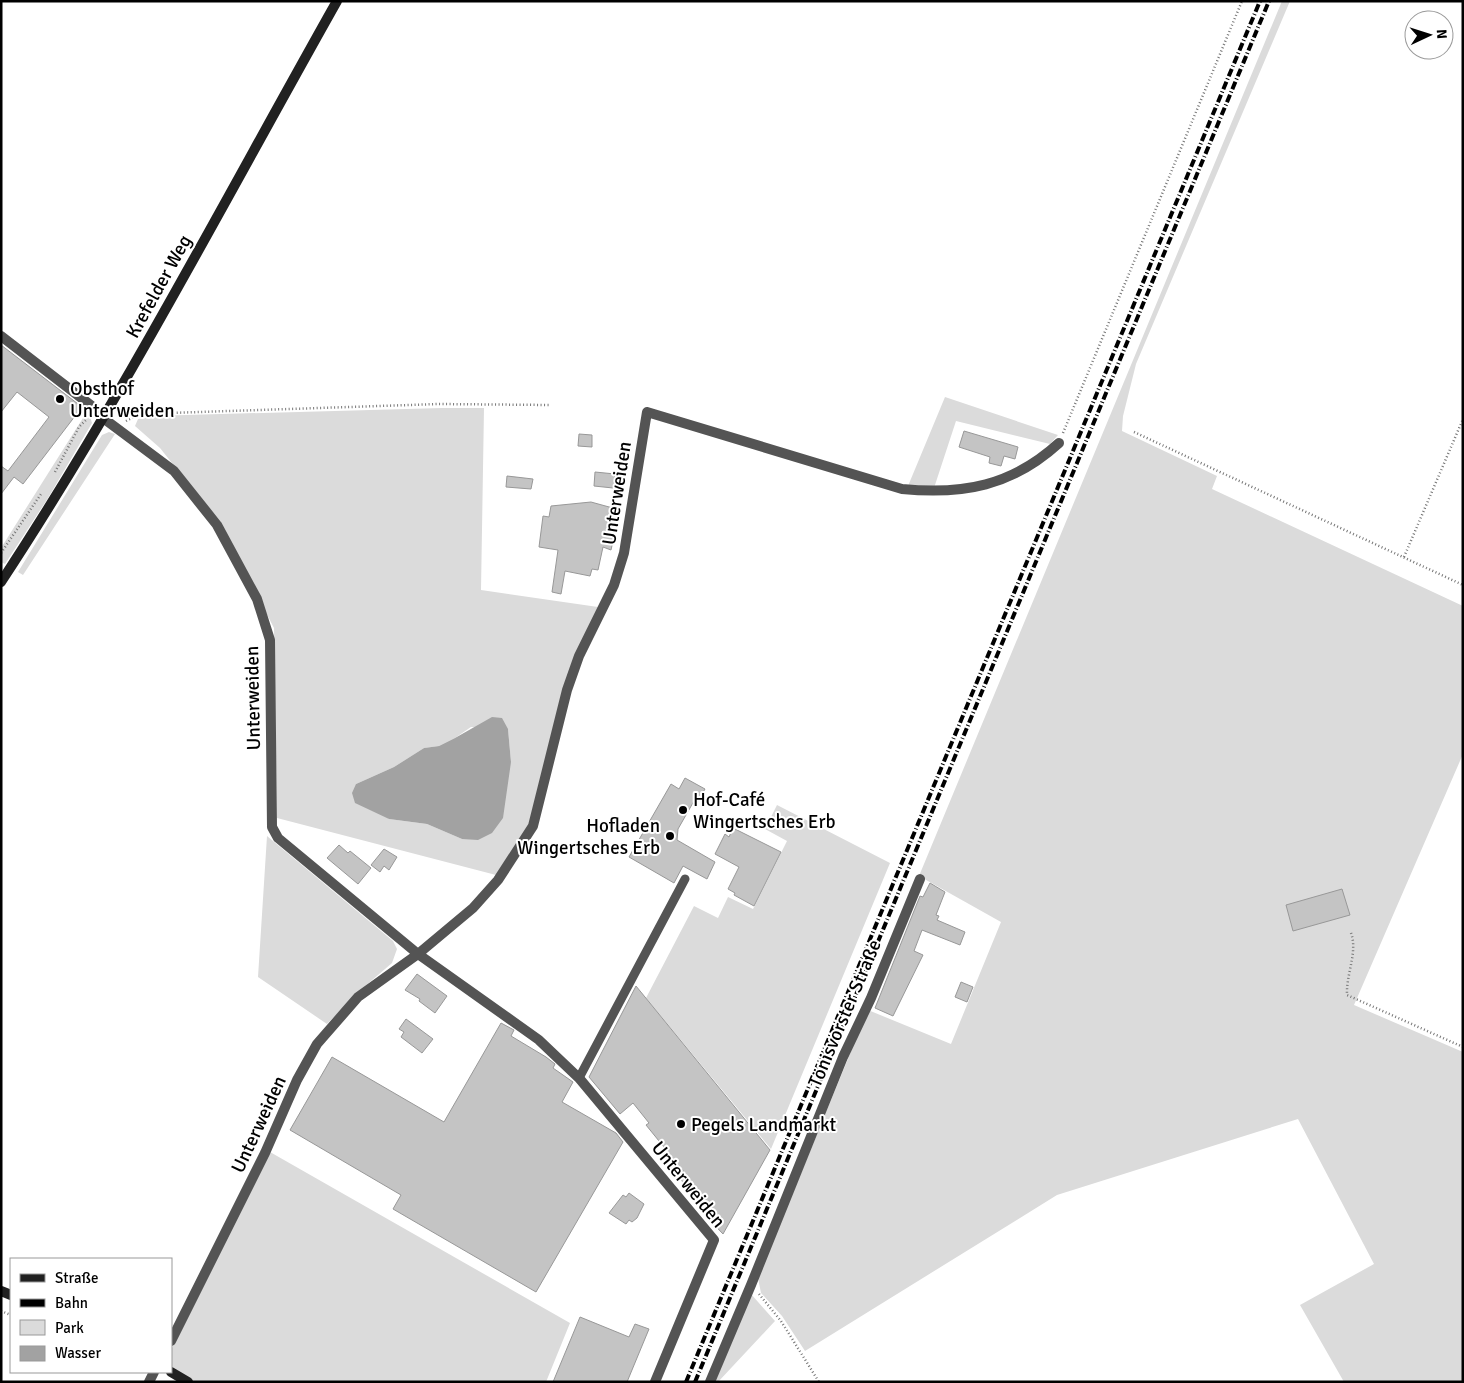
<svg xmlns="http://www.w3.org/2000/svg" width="1464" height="1383" font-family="Signika,sans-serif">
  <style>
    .green { fill: #dbdbdb; fill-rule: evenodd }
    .water { fill: #a2a2a2 }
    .building { fill: #c4c4c4; stroke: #989898 }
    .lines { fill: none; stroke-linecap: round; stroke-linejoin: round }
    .path { stroke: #767676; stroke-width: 2.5; stroke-dasharray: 1 2.5; stroke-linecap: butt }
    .lane { stroke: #545454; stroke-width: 9 }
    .street { stroke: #545454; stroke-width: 10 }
    .secondary { stroke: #212121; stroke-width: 10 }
    .rail { stroke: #000; stroke-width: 4; stroke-dasharray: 8 2.5 1 2.5; stroke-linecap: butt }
    .poi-dot { fill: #000; stroke: #fff; stroke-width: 2 }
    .labels { text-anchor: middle; stroke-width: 4; stroke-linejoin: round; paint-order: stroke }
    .street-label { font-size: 19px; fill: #000; stroke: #fff }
    .poi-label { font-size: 19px; fill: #000; stroke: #fff; text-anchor: start }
  </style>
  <rect width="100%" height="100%" fill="#fff"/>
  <path class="green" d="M 1282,1 L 1290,1 L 1136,364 L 1123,416 L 1122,431 L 1217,476 L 1212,489 L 1463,606 L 1463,754 L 1354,1005 L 1463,1052 L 1463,1382 L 1344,1382 L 1300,1305 L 1374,1264 L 1298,1119 L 1057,1195 L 805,1351 L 782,1316 L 761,1293 L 758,1278 L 868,1010 L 951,1044 L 1001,922 L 919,876 Z
    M 945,397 L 1058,435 L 1050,444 L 956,421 L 934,488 L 908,486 Z
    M 442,408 L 484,408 L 481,590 L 598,607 L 576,654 L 532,820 L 496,875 L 277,818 L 274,628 L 219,522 L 160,448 L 135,426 L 138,419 L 151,416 ZM 471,727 L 508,729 L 511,762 L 462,839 L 427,824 L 389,819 L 356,784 L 394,767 L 424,748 L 439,746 L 455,738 Z
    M 88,410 L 92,423 L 48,498 L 5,564 L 1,562 L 1,548 Z
    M 109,432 L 115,434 L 23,575 L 18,572 L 102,435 Z
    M 777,805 L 890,863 L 771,1149 L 646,998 L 694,906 L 718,918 L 728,897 L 753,909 L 787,841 L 765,829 Z
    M 267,836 L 393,941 L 397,949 L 392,963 L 357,993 L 327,1024 L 258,977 Z
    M 270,1152 L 570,1323 L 546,1382 L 194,1382 L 171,1368 L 171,1350 Z
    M 751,1294 L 775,1321 L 718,1382 L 715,1382 Z"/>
  <path class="water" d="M 492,717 L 502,718 L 508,729 L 511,762 L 503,818 L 492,833 L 478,840 L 462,839 L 427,824 L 389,819 L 355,803 L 352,793 L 356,784 L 394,767 L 424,748 L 439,746 L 455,738 Z"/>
  <path class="building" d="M 1,345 L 82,407 L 23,484 L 14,477 L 1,494 L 1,466 L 8,471 L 49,417 L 17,392 L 1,412 Z
    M 964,431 L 1018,447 L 1015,459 L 1004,456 L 1001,466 L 989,463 L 990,457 L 959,447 Z
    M 579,434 L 592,435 L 592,447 L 578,446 Z
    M 595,472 L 615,474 L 613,488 L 594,486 Z
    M 507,476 L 533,479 L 531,489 L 506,487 Z
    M 591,502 L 620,510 L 611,550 L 603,547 L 598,570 L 592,569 L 590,576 L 565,571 L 561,594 L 552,592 L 558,550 L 539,547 L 543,516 L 549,517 L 551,506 Z
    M 685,778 L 705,789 L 697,803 L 694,801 L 678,829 L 677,840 L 715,862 L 707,879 L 683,866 L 674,883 L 629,857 L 671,784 L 679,789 Z
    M 733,828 L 781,852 L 754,906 L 734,895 L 735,893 L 728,889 L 739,867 L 715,854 L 725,834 L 729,837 Z
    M 339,845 L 348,853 L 350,851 L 371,868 L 358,884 L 327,858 Z
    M 384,849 L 397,857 L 389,870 L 384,866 L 380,872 L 371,865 Z
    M 930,883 L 945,892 L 936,915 L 939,916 L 937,920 L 965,932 L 960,945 L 922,930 L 914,951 L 923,955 L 893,1016 L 875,1008 L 920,896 L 923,897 Z
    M 1342,889 L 1350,915 L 1293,931 L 1286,905 Z
    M 417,974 L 447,996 L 435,1013 L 419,1001 L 420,999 L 405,990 Z
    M 961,982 L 973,987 L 967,1002 L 955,997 Z
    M 636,986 L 770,1150 L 723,1234 L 704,1214 L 697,1204 L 699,1202 L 669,1165 L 685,1173 L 646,1125 L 649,1123 L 633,1103 L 620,1114 L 589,1077 Z
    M 406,1019 L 433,1039 L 422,1053 L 401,1037 L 404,1032 L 399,1029 Z
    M 501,1023 L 514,1030 L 511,1036 L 546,1057 L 555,1064 L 553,1068 L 573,1082 L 562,1102 L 616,1133 L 623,1142 L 536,1292 L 393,1209 L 401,1195 L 290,1130 L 332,1057 L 444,1122 Z
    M 629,1193 L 644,1204 L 637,1218 L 632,1222 L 629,1220 L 626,1224 L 609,1213 L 623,1195 L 626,1197 Z
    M 580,1317 L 629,1337 L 635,1324 L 649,1329 L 627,1382 L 553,1382 Z"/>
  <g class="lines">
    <path class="path" d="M 126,421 L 139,414 L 439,404 L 549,405
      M 1134,432 L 1463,585
      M 1063,433 L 1242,1
      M 55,472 L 79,427 L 87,419
      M 1,553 L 41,494
      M 1404,557 L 1463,419
      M 1351,933 C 1358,952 1346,974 1347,995 L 1463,1047
      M 759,1294 L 781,1321 L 819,1382
      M 1,1311 L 11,1315"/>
    <path class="lane" d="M 579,1078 L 685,879"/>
    <path class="street" d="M 1,336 L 97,410 L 103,418 L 174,471 L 217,525 L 257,599 L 270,640 L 272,827 L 278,838 L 418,954 L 539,1040 L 579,1078 L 714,1240 L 655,1382
      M 171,1341 L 265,1153 L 297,1080 L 317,1044 L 358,997 L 418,954 L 473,908 L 498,880 L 533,826 L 567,690 L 579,656 L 614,585 L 624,553 L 647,412 L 902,489 C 963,495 1012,486 1059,443
      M 149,1382 L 154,1372
      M 710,1382 L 751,1285 L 843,1057 L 871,998 L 920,879"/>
    <path class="secondary" d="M 1,582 C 124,395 227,196 337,1
      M 1,1291 L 11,1295
      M 171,1372 L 188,1382"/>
    <path class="rail" d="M 686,1382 L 1260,1
      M 695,1382 L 1269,1"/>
  </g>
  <g class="poi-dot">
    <circle cx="60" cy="399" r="5"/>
    <circle cx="683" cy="810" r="5"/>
    <circle cx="670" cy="836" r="5"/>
    <circle cx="681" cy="1124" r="5"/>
  </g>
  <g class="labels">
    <g class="street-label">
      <text transform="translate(158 286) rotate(-61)" y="7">Krefelder Weg</text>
      <text transform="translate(616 493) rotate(-81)" y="7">Unterweiden</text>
      <text transform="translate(252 698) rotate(-91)" y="7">Unterweiden</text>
      <text transform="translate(844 1013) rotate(-67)" y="7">Tönisvorster Straße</text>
      <text transform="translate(258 1124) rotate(-65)" y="7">Unterweiden</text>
      <text transform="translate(689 1184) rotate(51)" y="7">Unterweiden</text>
    </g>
    <g class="poi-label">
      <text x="70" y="395">Obsthof<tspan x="70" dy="22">Unterweiden</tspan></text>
      <text x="693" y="806">Hof-Café<tspan x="693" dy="22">Wingertsches Erb</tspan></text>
      <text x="660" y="832" text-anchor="end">Hofladen<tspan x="660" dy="22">Wingertsches Erb</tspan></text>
      <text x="691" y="1131">Pegels Landmarkt</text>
    </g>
  </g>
  <rect width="1464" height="1383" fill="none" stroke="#000000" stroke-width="5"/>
  <rect x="10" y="1258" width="162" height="115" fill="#ffffff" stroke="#999999"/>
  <rect x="20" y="1274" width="25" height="8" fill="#212121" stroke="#999999"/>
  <text x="55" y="1283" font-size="15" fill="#000000">Straße</text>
  <rect x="20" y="1299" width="25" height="8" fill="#000000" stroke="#999999"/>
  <text x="55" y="1308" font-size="15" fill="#000000">Bahn</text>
  <rect x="20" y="1320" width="25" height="15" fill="#dbdbdb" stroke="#999999"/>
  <text x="55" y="1333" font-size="15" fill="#000000">Park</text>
  <rect x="20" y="1346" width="25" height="15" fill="#a2a2a2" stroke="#999999"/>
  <text x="55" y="1358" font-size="15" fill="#000000">Wasser</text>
  <g transform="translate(1429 35) rotate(86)"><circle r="24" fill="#ffffff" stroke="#999999"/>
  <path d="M0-4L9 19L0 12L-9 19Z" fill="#000000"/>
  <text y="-8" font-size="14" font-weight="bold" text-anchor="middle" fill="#000000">N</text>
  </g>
</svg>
